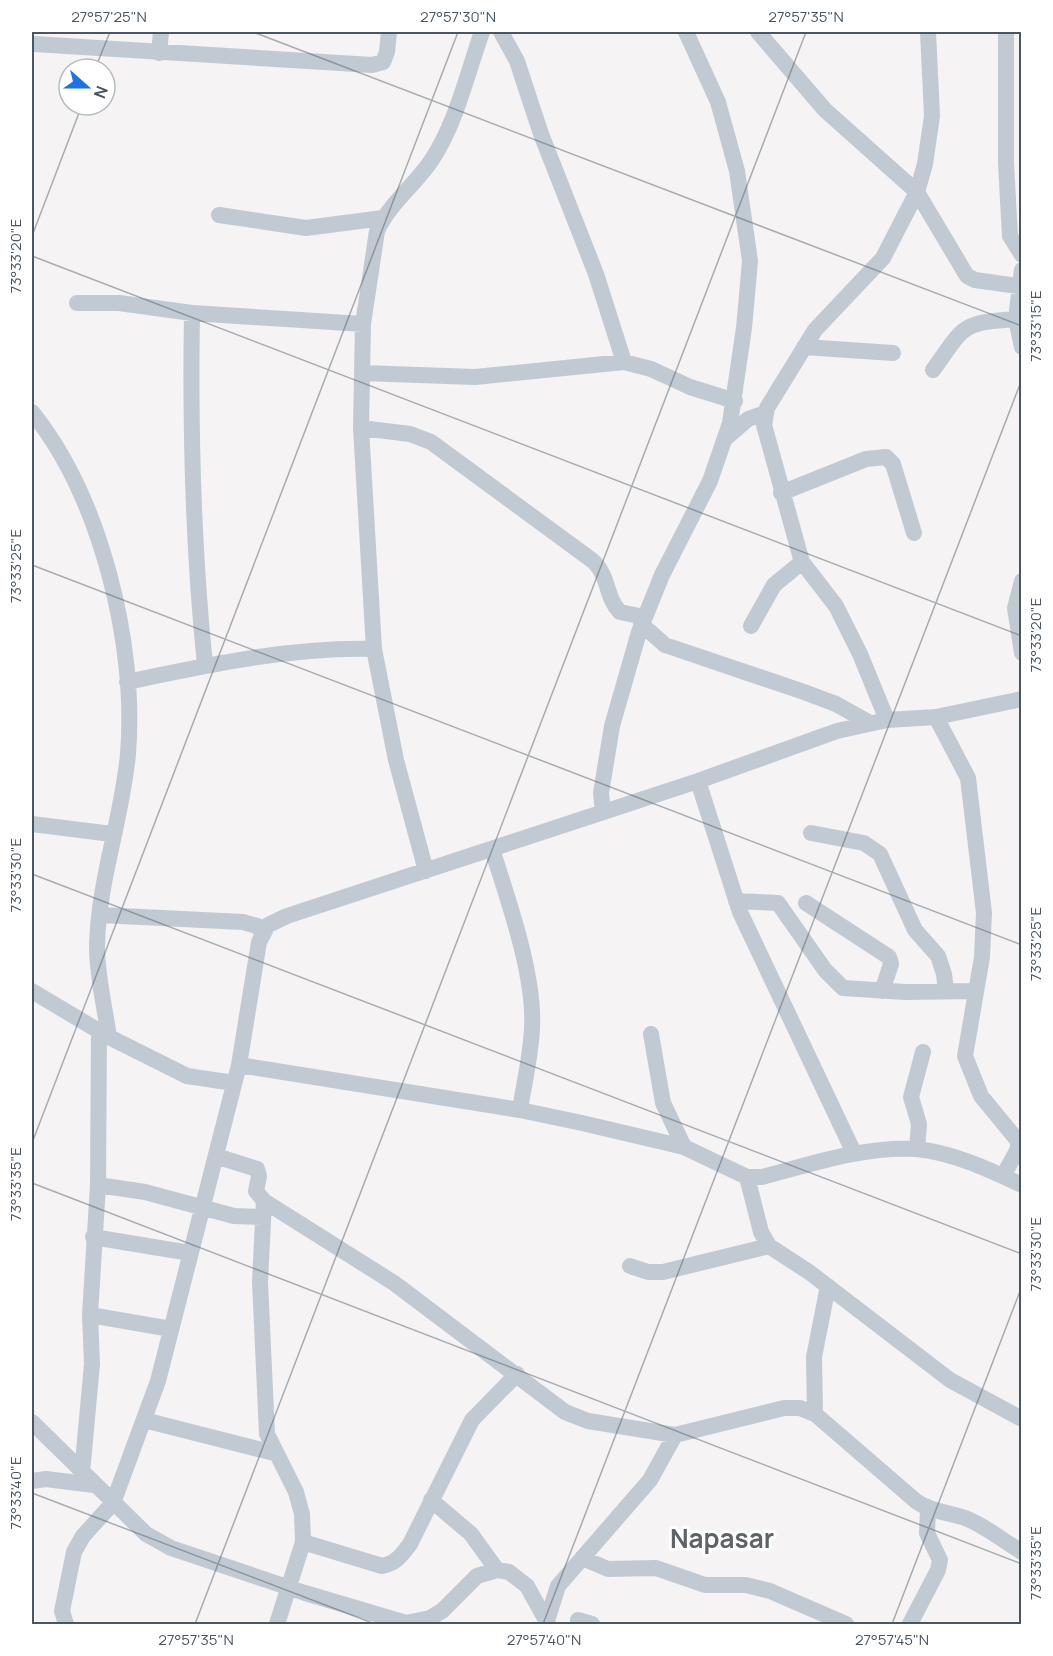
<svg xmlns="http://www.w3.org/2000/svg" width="1053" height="1656" font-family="Manrope,sans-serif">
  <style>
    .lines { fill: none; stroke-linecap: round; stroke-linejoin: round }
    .street { stroke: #c1cad2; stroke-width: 16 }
    .ticks { fill: none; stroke: #4a5661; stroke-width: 1.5; stroke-opacity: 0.45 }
    .labels { text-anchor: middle; stroke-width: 6; stroke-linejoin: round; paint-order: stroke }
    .district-label { font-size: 26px; font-weight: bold; fill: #5f6368; stroke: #fff }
    .neatline { fill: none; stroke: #4a5661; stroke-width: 2 }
    .ticks-label { font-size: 15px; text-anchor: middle; fill: #4a5661 }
  </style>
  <rect width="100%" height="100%" fill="#f5f3f3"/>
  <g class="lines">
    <path class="street" d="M 501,32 L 517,61 L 541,134 L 596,274 L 624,362
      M 758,32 L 825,110 L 917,192 L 967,276 L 975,280 L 1018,286
      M 1006,32 L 1006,164 L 1010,236 L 1022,255
      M 34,44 L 372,65 L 383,62 L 387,52 L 389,32
      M 159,53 L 161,32
      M 219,215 L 306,228 L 383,218
      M 1022,270 L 1016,319 L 1022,347
      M 77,303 L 119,303 L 192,313 L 363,324
      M 192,313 C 190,431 193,548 205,665
      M 804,347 L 893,353
      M 933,370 C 965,326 959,323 1016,319
      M 362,373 L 475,377 L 624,362 L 651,369 L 690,387 L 735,401
      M 32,412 C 101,498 137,645 128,754 C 122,819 98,882 97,947 C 97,977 105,1008 109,1037
      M 361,428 L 410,434 L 431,442 L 593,561 C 610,577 605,597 620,612 L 644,617
      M 726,438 L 748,419 L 765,413
      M 781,493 L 866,459 L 886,457 L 893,464 L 914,533
      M 1022,581 L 1015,608 L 1022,653
      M 641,624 L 665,645 L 804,692 L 836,704 L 868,722
      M 751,626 L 774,585 L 802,562
      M 127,682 C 208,665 290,647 374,649
      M 936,717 L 968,778 L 984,913 L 982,957 L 965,1056 L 981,1096 L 1018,1141 L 1018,1149 L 1003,1176
      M 887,720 L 860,654 L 836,606 L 802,562 L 764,425 L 767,408 L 815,330 L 883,258 L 917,192 L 925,164 L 932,116 L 928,32
      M 698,781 L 740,912 L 854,1153
      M 603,812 L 601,793 L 612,726 L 639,632 L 662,575 L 710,481 L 730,423 L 744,328 L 750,261 L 737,171 L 718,102 L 686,32
      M 32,824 L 112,834
      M 811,833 L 864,843 L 880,854 L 915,930 L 938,956 L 944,974 L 946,991
      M 492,849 C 508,900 535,975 532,1028 C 531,1055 524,1083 520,1110
      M 426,871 L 396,760 L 374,649 L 361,428 L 363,324 L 377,231 C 389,204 414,186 431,161 C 456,124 467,74 482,32
      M 736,901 L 778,903 L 825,970 L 843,988 L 905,992 L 976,991
      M 806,903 L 889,957 L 891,964 L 882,991
      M 101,915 L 243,922 L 257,926 L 263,934
      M 32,991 L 109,1037 L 187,1076 L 234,1083
      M 651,1034 L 663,1103 L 684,1147
      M 239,1065 L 520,1110 L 582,1123 L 684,1147 L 747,1177 L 762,1177 C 812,1164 864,1146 916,1149 C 952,1152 990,1170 1022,1185
      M 917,1149 L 919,1124 L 911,1097 L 923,1052
      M 216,1156 L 257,1169 L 259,1176 L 256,1191 L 264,1201 L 260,1282 L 267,1434 L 296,1492 L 302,1514 L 303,1542 L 277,1624
      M 747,1177 L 761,1232 L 769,1246 L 809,1272 L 950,1380 L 1022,1419
      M 98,1185 L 145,1192 L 234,1216 L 263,1217
      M 264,1201 L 394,1283 L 565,1412 L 588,1421 L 675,1435 L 784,1408 L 800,1408 L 815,1414 L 917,1502 C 932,1512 948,1512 965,1518 C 986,1526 1003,1541 1022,1552
      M 93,1237 L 190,1253
      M 630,1266 L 648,1272 L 663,1272 L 769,1246
      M 90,1315 L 171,1329
      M 815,1414 L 814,1357 L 828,1286
      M 144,1420 L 274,1453
      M 32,1422 L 146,1534 L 171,1548 L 305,1593 L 406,1623 L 430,1618 L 442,1611 L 477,1576 L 497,1570 L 509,1572 L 527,1586 L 548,1624
      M 82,1473 L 92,1364 L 90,1315 L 98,1185 L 99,1031
      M 32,1481 L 46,1479 L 94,1485
      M 431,1500 L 471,1534 L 497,1570
      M 303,1542 L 382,1566 C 396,1563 401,1556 410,1544 L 472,1420 L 517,1374
      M 582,1558 L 608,1569 L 656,1568 L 705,1585 L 746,1585 L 770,1591 L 846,1624
      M 578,1620 L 592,1624
      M 66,1624 L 62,1611 L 74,1552 L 83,1536 L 113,1503 L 158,1381 L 239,1065 L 259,942 L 268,925 L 287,916 L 698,781 L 837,731 L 887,720 L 936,717 L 1022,699
      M 546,1624 L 558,1586 L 650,1480 L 675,1435
      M 910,1624 L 938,1570 L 940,1560 L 927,1533 L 928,1509"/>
  </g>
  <path class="ticks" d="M 253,32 L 1022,326M 95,69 L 110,32M 32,236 L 82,105M 32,256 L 1022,636M 32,565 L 1022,945M 32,874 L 1022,1254M 32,1143 L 458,32M 32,1183 L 1022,1564M 32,1493 L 375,1624M 195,1624 L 806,32M 543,1624 L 1022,379M 892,1624 L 1022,1286"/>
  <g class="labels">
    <g class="district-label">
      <text x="722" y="1548">Napasar</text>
    </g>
  </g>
  <rect width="1053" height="1656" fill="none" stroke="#ffffff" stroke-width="66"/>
  <g transform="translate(87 87) rotate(111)"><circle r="28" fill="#ffffff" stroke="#b7bbc0" stroke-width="1.5"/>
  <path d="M0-4.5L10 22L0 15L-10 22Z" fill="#1a73e8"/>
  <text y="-9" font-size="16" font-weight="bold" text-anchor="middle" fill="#4a5661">N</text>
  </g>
  <rect x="33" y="33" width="987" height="1590" class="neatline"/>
  <g class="ticks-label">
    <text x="109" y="22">27°57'25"N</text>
    <text x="458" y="22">27°57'30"N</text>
    <text x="806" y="22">27°57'35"N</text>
    <text transform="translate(16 256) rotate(-90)" y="5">73°33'20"E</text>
    <text transform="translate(1036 326) rotate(-90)" y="5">73°33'15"E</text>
    <text transform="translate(16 566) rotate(-90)" y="5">73°33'25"E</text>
    <text transform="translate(1036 635) rotate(-90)" y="5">73°33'20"E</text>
    <text transform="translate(16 875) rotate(-90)" y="5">73°33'30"E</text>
    <text transform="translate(1036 944) rotate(-90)" y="5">73°33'25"E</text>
    <text transform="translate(16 1184) rotate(-90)" y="5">73°33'35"E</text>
    <text transform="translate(1036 1254) rotate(-90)" y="5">73°33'30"E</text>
    <text transform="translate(16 1493) rotate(-90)" y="5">73°33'40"E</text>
    <text transform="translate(1036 1563) rotate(-90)" y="5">73°33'35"E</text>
    <text x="196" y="1645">27°57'35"N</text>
    <text x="544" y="1645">27°57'40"N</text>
    <text x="892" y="1645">27°57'45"N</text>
  </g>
</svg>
